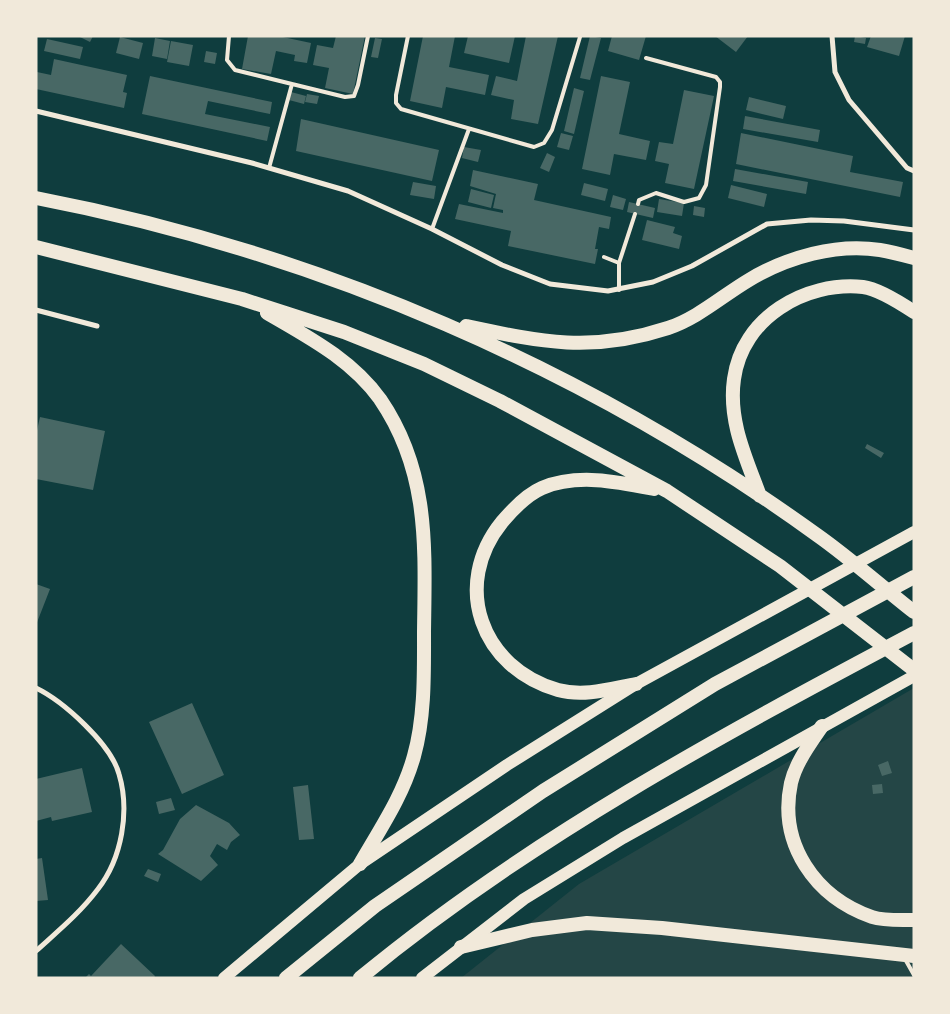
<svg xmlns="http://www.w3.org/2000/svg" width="950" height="1014" font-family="Overpass,sans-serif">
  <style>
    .green { fill: #244646 }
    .building { fill: #486865 }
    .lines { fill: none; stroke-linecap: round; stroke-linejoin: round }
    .service { stroke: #f1e9da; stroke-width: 4 }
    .minor { stroke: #f1e9da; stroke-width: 5 }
    .trunk { stroke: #f1e9da; stroke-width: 12 }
    .motorway { stroke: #f1e9da; stroke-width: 14 }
  </style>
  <rect width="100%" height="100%" fill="#0f3d3e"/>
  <path class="green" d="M 914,688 L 914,978 L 461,978 L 579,884 Z"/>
  <path class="building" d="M 78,36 L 93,36 L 90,42 Z
    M 248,36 L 278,36 L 311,43 L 307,63 L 294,61 L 295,55 L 276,51 L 271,74 L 242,69 Z
    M 336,36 L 365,36 L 353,94 L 325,88 L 329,68 L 313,65 L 317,45 L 333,48 Z
    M 423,36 L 455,36 L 449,67 L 489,75 L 485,95 L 446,87 L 442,108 L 410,101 Z
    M 468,36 L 515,36 L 509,63 L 464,53 Z
    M 526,36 L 558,36 L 538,124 L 511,119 L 514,100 L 491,95 L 496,76 L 517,81 Z
    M 590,36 L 601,38 L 590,80 L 580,78 Z
    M 612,36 L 646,36 L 639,60 L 608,51 Z
    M 715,36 L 748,36 L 736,52 Z
    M 855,36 L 866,38 L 865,44 L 854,42 Z
    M 871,36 L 905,36 L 899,56 L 867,47 Z
    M 120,37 L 143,43 L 139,59 L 116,53 Z
    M 155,38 L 170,41 L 167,59 L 152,56 Z
    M 375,38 L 382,39 L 378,58 L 371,57 Z
    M 47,39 L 83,47 L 80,59 L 44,51 Z
    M 171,41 L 193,45 L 189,66 L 167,62 Z
    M 206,51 L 217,53 L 215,64 L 204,62 Z
    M 54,59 L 127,75 L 123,92 L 127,93 L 124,108 L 36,89 L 37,72 L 51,75 Z
    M 150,76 L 272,102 L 270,114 L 208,101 L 205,114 L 270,127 L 267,141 L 142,114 Z
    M 601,76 L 630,82 L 619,134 L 650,141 L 646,160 L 614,154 L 610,175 L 582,169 Z
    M 574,88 L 584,91 L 574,134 L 564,131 Z
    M 684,90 L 714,96 L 694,189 L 665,183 L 669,164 L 655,161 L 659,142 L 673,144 Z
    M 291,92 L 306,96 L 304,104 L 289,100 Z
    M 307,94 L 319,96 L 317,104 L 305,102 Z
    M 749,97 L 786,106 L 783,119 L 746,110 Z
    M 745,116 L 820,130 L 818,142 L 743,129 Z
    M 301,119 L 439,150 L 432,181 L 296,151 Z
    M 561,133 L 573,136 L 569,150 L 557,147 Z
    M 741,133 L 853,156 L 850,172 L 903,182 L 900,197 L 736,164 Z
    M 464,147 L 481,150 L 478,162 L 462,158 Z
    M 547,153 L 555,157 L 549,172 L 540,168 Z
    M 735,169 L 808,182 L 806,194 L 733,181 Z
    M 473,170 L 538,184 L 534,200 L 611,217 L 609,229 L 599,227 L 595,249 L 598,249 L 595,264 L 508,246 L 511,231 L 455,219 L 459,204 L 503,213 L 503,210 L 493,208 L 496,194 L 470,186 Z
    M 413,182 L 436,186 L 434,199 L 410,195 Z
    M 584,183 L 608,189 L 605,201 L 581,195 Z
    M 731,185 L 767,194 L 764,207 L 728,198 Z
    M 471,189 L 494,195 L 491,208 L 468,202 Z
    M 613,195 L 626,199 L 623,210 L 610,207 Z
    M 659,199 L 684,203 L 682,216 L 657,212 Z
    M 629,202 L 655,208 L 653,218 L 627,212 Z
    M 694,206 L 705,208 L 704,217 L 693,215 Z
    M 647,220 L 675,227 L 673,233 L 682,236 L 679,249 L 642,240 Z
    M 40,417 L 105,431 L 93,490 L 36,479 L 36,435 Z
    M 867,444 L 884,453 L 881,458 L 865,448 Z
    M 36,584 L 50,589 L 36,625 Z
    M 192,703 L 224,775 L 182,794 L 149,722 Z
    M 888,761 L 892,773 L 882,776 L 878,765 Z
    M 82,768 L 92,812 L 52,821 L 51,817 L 36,821 L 36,779 Z
    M 882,784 L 883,793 L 873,794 L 872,785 Z
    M 308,785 L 314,839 L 299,840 L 293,787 Z
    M 171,798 L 175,810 L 159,814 L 156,802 Z
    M 196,805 L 229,823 L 240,835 L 231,842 L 227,850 L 217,844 L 210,856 L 218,865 L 201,881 L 158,854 L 163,850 L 180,819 Z
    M 42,858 L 48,900 L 36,901 L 36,859 Z
    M 148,869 L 161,874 L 158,882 L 144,876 Z
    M 121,944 L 155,976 L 154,978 L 85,978 L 89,974 L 91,976 Z"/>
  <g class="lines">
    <path class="service" d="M 229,36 L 227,60 L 235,70 L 292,84
      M 408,36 L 396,95 L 396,103 L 401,109 L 534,147 L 544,143 L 552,130 L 580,37
      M 269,168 L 292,84 L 345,97 L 354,96 L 358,85 L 368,36
      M 638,204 L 639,200 L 656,193 L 684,202 L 699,198 L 706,185 L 720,87 L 720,82 L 716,77 L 646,58
      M 432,229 L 469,129
      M 604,257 L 619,263
      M 619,290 L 619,263 L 635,214
      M 905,959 L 914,975"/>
    <path class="minor" d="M 832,36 L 835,72 L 849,100 L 907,168 L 914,171
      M 36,111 L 252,163 L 348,191 L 432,229 L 502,265 L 550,284 L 608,291 L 653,282 L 692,266 L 767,224 L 811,220 L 844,221 L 914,230
      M 36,310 L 97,326
      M 36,688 C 63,701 111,744 119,774 C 130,811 122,858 98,889 C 80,913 58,931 36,951"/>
    <path class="trunk" d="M 224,978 L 360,864 L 507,765 L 636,684 L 914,532
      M 422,978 L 524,899 L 623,838 L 914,676"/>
    <path class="motorway" d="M 36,198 C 317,252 586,368 817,535 C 851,559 882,587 914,612
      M 36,247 L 242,299 L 344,332 L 424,364 L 500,401 L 667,491 L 780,566 L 914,670
      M 267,313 C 308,337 351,359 380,399 C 430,472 425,548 424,632 C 424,673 425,717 414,756 C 403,796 380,829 360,864
      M 466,326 C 541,342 592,353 668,328 C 698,318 722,296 749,280 C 787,257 837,243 880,250 C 892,252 903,255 914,258
      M 760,496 C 746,458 728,421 734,379 C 742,318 805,281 863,287 C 878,289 902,304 914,312
      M 636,684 C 610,689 584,697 558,690 C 481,668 451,585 502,522 C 513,509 526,495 542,488 C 577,473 619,482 654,489
      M 822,726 C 810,744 796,762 791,783 C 778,844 815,897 872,917 C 884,921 901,920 914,920
      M 461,947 L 532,930 L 587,923 L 662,928 L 914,956
      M 286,978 L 375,906 L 543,791 L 715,684 L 914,577
      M 360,978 C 528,839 722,735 914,633"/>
  </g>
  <rect width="950" height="1014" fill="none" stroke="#f1e9da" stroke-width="75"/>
</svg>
